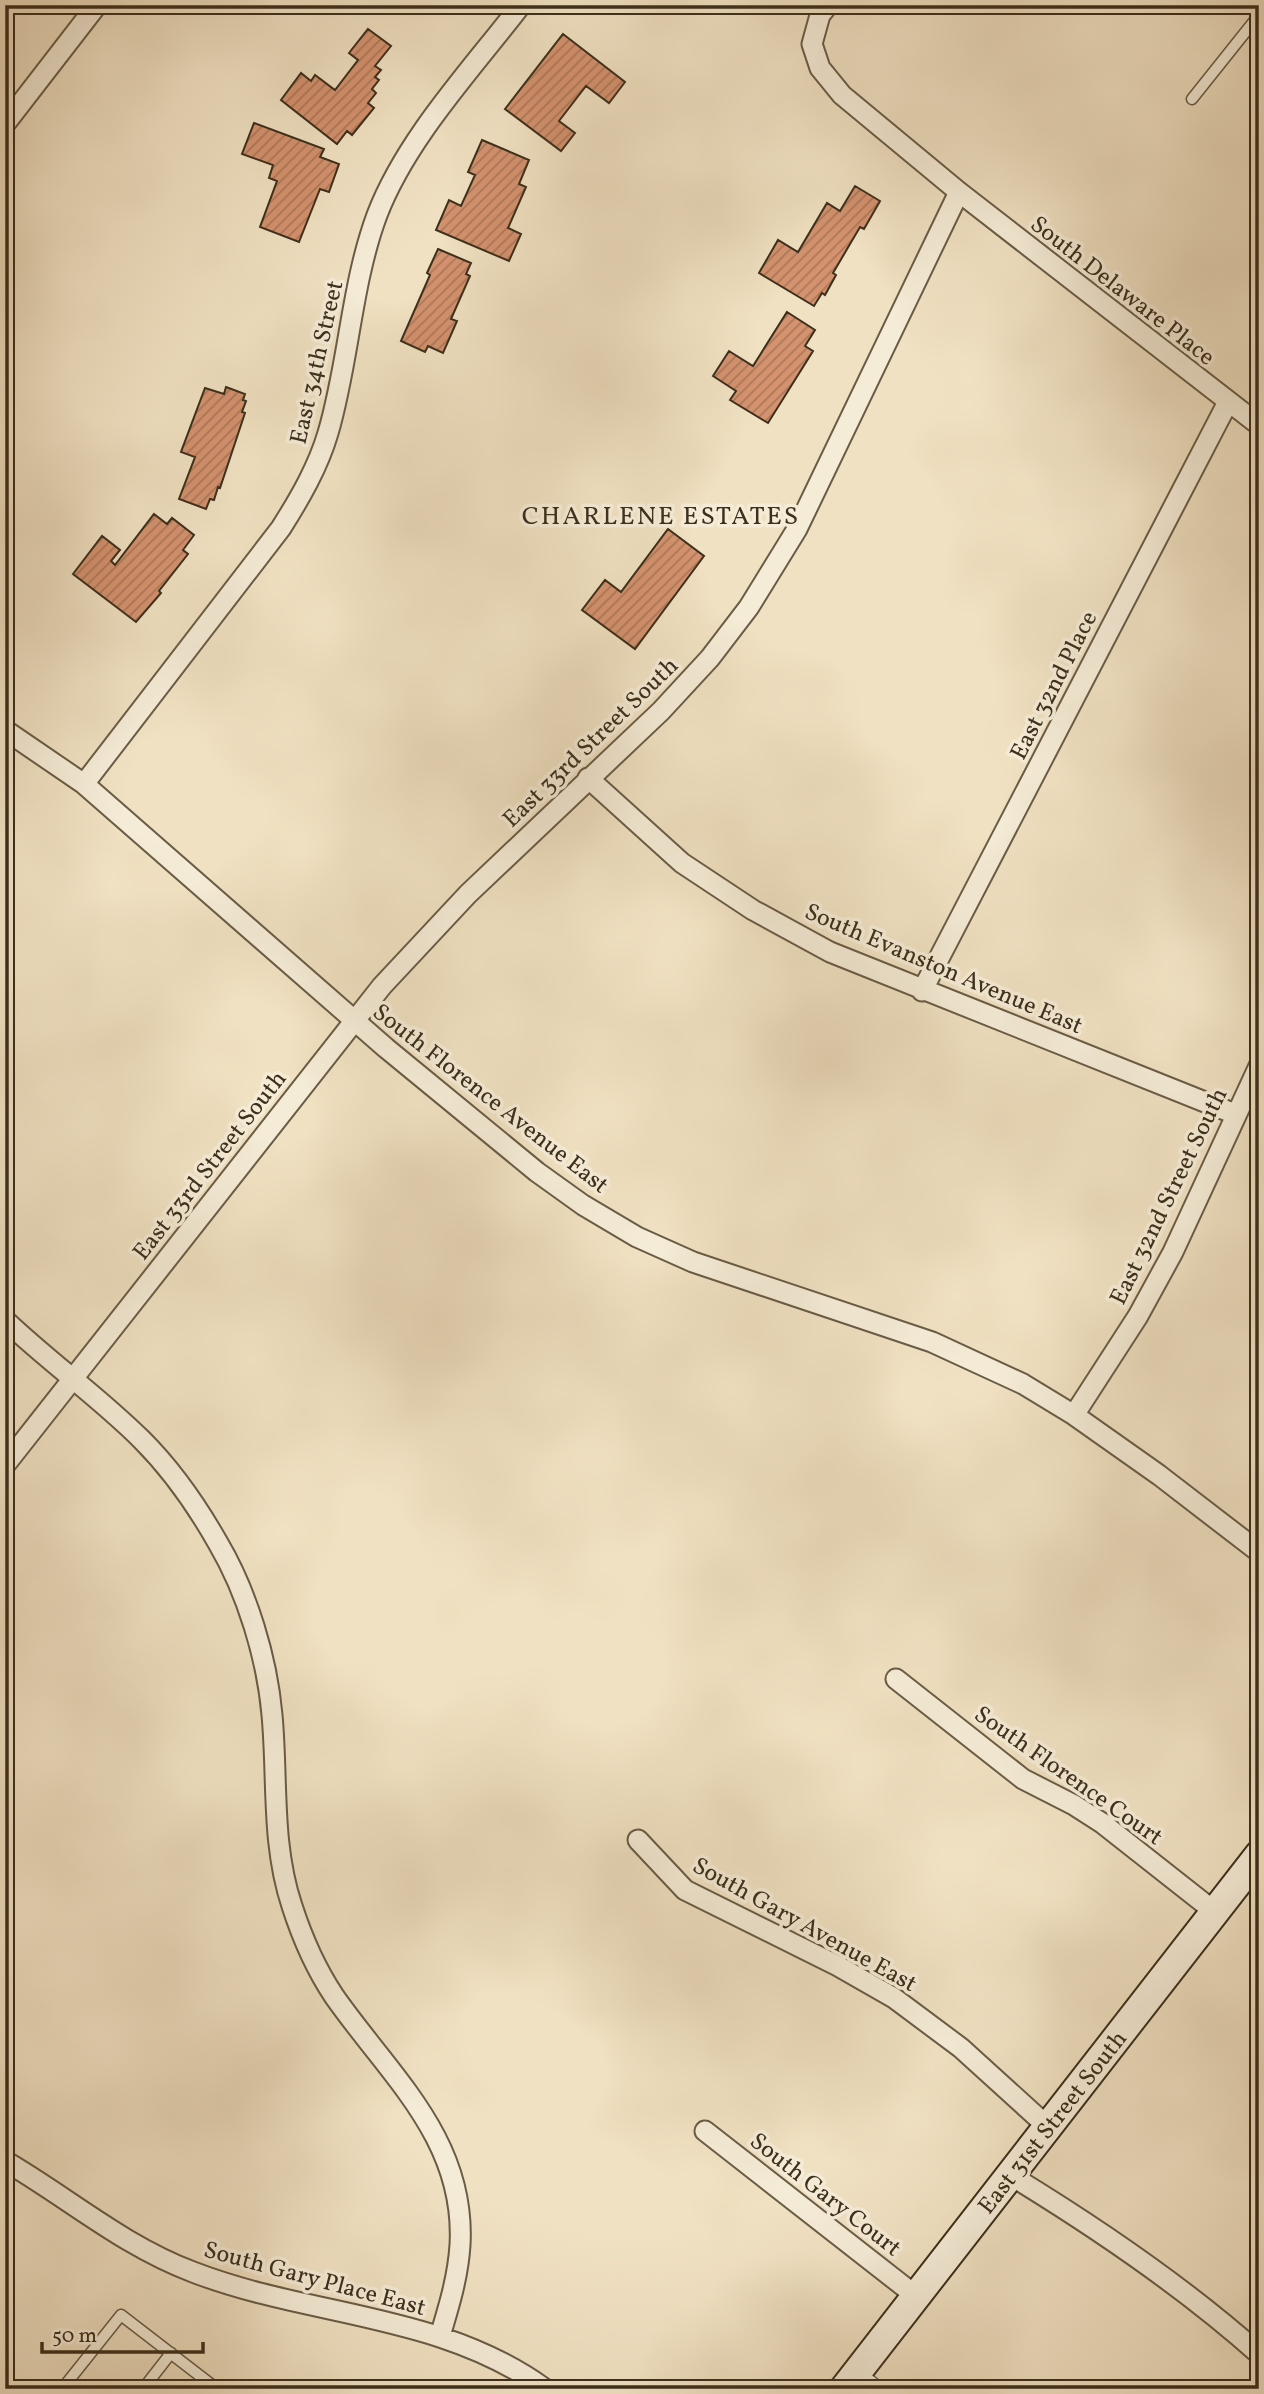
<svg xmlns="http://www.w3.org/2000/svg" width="1264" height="2394" font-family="Vollkorn,serif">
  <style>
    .building { fill: url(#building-hatch); stroke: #3c2f1c; stroke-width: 2 }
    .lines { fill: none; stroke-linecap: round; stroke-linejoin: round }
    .lane-casing { stroke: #695c46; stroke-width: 13 }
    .street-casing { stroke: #695c46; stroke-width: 23 }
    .secondary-casing { stroke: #3c2f1c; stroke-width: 32 }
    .lane { stroke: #f5ecd7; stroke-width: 10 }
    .street { stroke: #f5ecd7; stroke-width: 19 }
    .secondary { stroke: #f5ecd7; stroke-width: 28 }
    .labels { text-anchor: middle; stroke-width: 7; stroke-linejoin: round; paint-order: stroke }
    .street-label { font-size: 24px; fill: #3c2f1c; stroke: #f5ecd7 }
    .neighbourhood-label { font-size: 26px; letter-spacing: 2px; fill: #3c2f1c; stroke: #f5ecd7 }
  </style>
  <defs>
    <pattern id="building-hatch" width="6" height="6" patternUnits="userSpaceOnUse" patternTransform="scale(1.75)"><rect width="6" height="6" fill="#d4926e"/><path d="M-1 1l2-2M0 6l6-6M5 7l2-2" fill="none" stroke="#ad785a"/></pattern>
  </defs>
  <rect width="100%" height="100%" fill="#f0e1c2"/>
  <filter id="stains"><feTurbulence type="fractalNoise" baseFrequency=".00286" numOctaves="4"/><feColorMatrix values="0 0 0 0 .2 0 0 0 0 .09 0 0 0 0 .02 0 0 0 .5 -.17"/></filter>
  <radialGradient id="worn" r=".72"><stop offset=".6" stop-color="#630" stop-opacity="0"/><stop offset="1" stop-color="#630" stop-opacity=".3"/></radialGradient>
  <path class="building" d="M 368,29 L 391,46 L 375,66 L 381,70 L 375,77 L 379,80 L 372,89 L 376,93 L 368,103 L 374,108 L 352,135 L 347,131 L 337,144 L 281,100 L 301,73 L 311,81 L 315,75 L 335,90 L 358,60 L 349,53 Z
    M 563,34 L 625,82 L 609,103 L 586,86 L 559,121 L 575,133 L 561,151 L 505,109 Z
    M 254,123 L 324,149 L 320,157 L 339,164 L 329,192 L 320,189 L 299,242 L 260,227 L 277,181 L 269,178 L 273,165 L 242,154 Z
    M 482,140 L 529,160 L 519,184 L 526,187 L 508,228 L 521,234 L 509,261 L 436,230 L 449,200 L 461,206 L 475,175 L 468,172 Z
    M 855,186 L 880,201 L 864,229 L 860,227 L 833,273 L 836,275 L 825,295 L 822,293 L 814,306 L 759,273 L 778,240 L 798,252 L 827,203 L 840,211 Z
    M 438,249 L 471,263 L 466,274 L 470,276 L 451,319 L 457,321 L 443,353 L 428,346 L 425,352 L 401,341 L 430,275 L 427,273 Z
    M 787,312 L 815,330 L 805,346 L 813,351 L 768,423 L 730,400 L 736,391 L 713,376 L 729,351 L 753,366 Z
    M 226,387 L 245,394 L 243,400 L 246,401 L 242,412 L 245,413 L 220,488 L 218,487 L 214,500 L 210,499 L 206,509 L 179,499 L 195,457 L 181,452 L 205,388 L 224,394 Z
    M 154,514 L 167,524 L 172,518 L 194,535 L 183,550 L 188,554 L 159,591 L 161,593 L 136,622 L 73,574 L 102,536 L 120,550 L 111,561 L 115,565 Z
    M 668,529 L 704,556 L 635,649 L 582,610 L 605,580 L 621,592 Z"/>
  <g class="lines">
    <defs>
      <path id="lane" d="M 1192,99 L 1259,15
        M 861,2373 L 881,2389
        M 62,2389 L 121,2315 L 217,2389
        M 143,2389 L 171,2353"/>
      <path id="street" d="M 828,5 L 820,15 L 812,44 L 820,68 L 842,95 L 959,192 L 1259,425
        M 5,124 L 97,5
        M 5,730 L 84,784 L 386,1048 L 537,1172 L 583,1205 L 637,1237 L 693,1262 L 932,1342 L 1023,1384 L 1074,1415 L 1159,1475 L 1259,1552
        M 588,778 L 682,863 L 753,910 L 830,952 L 1235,1114
        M 84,784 L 281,528 C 300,498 318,467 328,433 C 349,362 351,285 377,215 C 406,139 471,70 521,5
        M 922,991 L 1228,402
        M 5,1320 C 49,1362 99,1397 142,1440 C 172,1470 197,1506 218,1543 C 247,1592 267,1658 272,1715 C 278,1779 271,1843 292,1906 C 302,1937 316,1969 334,1996 C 389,2075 466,2139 460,2245 C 458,2277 449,2306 440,2336
        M 1074,1415 L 1138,1316 L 1173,1252 L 1259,1066
        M 5,1465 L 382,986 L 468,894 L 661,711 L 710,658 L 749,607 L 797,529 L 959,192
        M 896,1679 L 1023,1779 L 1074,1805 L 1102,1823 L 1215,1912
        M 638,1840 L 685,1890 L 838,1966 L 894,1998 L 961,2048 L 1048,2127
        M 705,2131 L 916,2296
        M 5,2161 C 70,2199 122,2245 193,2272 C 309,2317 441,2313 545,2389
        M 1010,2175 C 1097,2228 1183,2286 1259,2354"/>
      <path id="secondary" d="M 844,2389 L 1259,1855"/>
    </defs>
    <use href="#lane" class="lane-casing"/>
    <use href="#street" class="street-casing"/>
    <use href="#secondary" class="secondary-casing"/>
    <use href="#lane" class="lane"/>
    <use href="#street" class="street"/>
    <use href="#secondary" class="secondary"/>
  </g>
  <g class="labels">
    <g class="street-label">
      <text transform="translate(1123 290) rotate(38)" y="8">South Delaware Place</text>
      <text transform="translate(316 362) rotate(-77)" y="8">East 34th Street</text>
      <text transform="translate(1053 685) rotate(-63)" y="8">East 32nd Place</text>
      <text transform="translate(590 742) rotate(-44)" y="8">East 33rd Street South</text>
      <text transform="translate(944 968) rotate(23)" y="8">South Evanston Avenue East</text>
      <text transform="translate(491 1098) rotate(38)" y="8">South Florence Avenue East</text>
      <text transform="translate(209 1165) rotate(-52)" y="8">East 33rd Street South</text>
      <text transform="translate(1168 1196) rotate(-64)" y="8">East 32nd Street South</text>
      <text transform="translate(1069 1775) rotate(35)" y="8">South Florence Court</text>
      <text transform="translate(805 1924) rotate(29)" y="8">South Gary Avenue East</text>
      <text transform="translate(1052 2122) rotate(-52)" y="8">East 31st Street South</text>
      <text transform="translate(826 2194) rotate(38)" y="8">South Gary Court</text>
      <text transform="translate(315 2278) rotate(15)" y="8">South Gary Place East</text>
    </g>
    <g class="neighbourhood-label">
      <text x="661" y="524">CHARLENE ESTATES</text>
    </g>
  </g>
  <rect width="1264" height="2394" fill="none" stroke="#f0e1c2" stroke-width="28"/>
  <rect x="7" y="7" width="1250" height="2380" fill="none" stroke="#3c2f1c" stroke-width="3.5"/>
  <rect x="14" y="14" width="1236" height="2366" fill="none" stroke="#3c2f1c" stroke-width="2"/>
  <path d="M42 2342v10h161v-10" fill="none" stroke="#3c2f1c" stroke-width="3.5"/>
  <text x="52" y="2342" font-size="21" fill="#3c2f1c" stroke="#f5ecd7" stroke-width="5" paint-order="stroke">50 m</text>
  <rect width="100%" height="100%" filter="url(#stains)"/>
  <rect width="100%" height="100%" fill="url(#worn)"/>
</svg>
